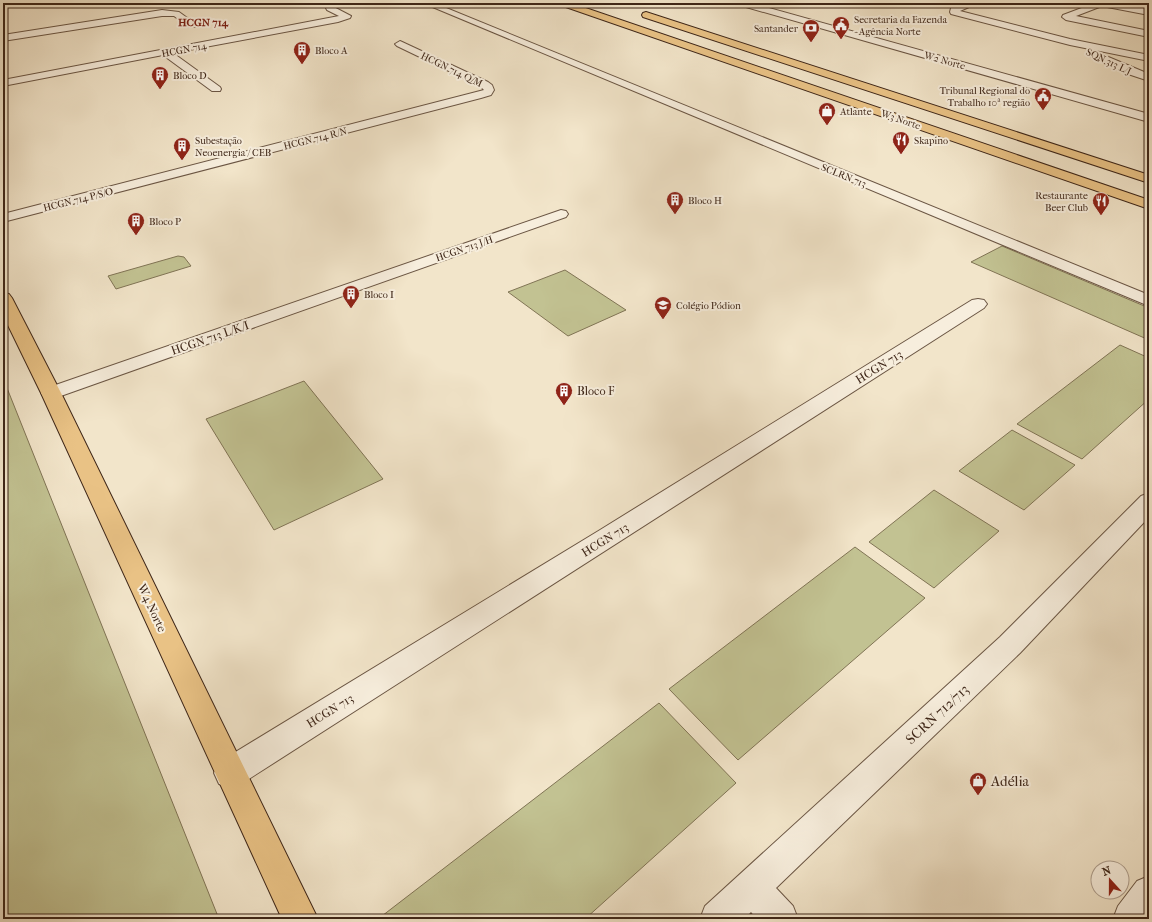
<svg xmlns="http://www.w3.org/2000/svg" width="1152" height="922" font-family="'IM FELL French Canon',serif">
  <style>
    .green { fill: #c2c292; stroke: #807455 }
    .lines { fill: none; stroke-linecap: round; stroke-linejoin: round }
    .minor-casing { stroke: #6b5644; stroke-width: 2 }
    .major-casing { stroke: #3e2618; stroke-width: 2 }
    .minor { fill: #f7eedd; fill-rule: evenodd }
    .major { fill: #e9c285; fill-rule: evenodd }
    .labels { text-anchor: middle; stroke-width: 4; stroke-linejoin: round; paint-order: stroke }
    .far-poi-label { font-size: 10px; fill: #3e2618; stroke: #f7eedd; text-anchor: start }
    .far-street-label { font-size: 10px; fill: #3e2618; stroke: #f7eedd }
    .far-neighbourhood-label { font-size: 11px; font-weight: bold; fill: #7a1f14; stroke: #f7eedd }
    .street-label { font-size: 12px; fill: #3e2618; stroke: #f7eedd }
    .poi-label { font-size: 12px; fill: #3e2618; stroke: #f7eedd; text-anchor: start }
    .near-street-label { font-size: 14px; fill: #3e2618; stroke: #f7eedd }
    .near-poi-label { font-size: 14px; fill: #3e2618; stroke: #f7eedd; text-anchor: start }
  </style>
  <rect width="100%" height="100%" fill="#f2e5ca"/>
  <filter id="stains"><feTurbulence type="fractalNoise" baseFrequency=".005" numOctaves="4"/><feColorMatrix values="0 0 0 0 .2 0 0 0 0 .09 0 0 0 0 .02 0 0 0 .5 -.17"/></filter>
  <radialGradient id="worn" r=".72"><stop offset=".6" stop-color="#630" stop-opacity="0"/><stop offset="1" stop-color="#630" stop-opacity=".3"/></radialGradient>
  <path class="green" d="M 1002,246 L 1149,308 L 1149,340 L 971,262 Z
    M 178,256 L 184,257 L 191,266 L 116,289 L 108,276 Z
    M 565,270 L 626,310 L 568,336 L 508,292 Z
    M 1120,345 L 1149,358 L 1149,399 L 1082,459 L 1017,424 Z
    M 3,378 L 219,919 L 3,919 Z
    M 304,381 L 383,479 L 274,530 L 206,419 Z
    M 1012,430 L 1075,465 L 1024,510 L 959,471 Z
    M 934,490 L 999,531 L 934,588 L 869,542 Z
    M 855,547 L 925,598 L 738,760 L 669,689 Z
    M 659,703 L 736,783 L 585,919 L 378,919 Z"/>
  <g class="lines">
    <defs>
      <path id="minor" d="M 423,3 L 434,3 L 1149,295 L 1149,306 Z
        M 738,3 L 751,3 L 1149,114 L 1149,122 L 739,5 Z
        M 966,3 L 978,3 L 960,11 L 1070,39 L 1149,55 L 1149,61 L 1070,45 L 951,14 L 950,12 L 951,8 Z
        M 1095,3 L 1111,3 L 1149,9 L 1149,15 L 1102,6 L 1076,16 L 1149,31 L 1149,37 L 1066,20 L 1062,17 L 1063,15 Z
        M 330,5 L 351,16 L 350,18 L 338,22 L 173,53 L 220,87 L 221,89 L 220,91 L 212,91 L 163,55 L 3,86 L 3,80 L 339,16 L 327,10 L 326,8 L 327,6 Z
        M 162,10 L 179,12 L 197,25 L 195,27 L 189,27 L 174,16 L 162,16 L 3,41 L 3,35 Z
        M 400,41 L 488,82 L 492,85 L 494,90 L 491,95 L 481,98 L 3,222 L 3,214 L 484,90 L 480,86 L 397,46 L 395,44 Z
        M 1094,51 L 1149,74 L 1149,81 L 1125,73 L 1090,56 L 1089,54 L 1090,52 Z
        M 561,210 L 566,211 L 568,214 L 566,217 L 58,397 L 51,399 L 44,397 L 41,393 L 44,389 Z
        M 978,299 L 984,300 L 987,304 L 984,308 L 241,784 L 230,788 L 219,784 L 214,773 L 219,762 L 600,530 L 972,300 Z
        M 1149,493 L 1149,517 L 1020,653 L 776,888 L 793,906 L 798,919 L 757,919 L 751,912 L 744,919 L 700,919 L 705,906 L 1000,637 L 1141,496 Z
        M 1149,876 L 1149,919 L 1113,919 L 1118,906 L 1137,881 Z"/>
      <path id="major" d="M 559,3 L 571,3 L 1149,200 L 1149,209 L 560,5 Z
        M 646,12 L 1149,175 L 1149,183 L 643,17 L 642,15 L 643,13 Z
        M 3,293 L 9,294 L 12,298 L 61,393 L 318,919 L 282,919 L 41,393 L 3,315 Z"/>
    </defs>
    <use href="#minor" class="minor-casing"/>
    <use href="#major" class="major-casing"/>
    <use href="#minor" class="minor"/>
    <use href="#major" class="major"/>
  </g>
  <defs>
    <symbol id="civic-pin" viewBox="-11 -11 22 30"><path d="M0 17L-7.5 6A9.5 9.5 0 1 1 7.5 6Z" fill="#8f2418" stroke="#f7eedd"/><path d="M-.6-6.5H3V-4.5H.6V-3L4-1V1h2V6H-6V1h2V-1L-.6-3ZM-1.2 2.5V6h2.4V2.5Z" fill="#fff"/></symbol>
    <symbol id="bank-pin" viewBox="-11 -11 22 30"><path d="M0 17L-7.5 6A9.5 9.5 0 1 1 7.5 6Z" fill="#8f2418" stroke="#f7eedd"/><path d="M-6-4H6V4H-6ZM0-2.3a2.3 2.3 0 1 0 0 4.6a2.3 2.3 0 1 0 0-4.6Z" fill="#fff"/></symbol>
    <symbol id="building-pin" viewBox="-11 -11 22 30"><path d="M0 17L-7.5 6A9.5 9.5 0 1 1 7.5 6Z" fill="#8f2418" stroke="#f7eedd"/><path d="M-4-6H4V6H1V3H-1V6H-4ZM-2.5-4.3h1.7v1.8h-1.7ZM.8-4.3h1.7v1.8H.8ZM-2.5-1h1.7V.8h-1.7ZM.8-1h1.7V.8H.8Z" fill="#fff"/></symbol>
    <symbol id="shop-pin" viewBox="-11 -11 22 30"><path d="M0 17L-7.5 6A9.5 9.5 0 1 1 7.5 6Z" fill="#8f2418" stroke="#f7eedd"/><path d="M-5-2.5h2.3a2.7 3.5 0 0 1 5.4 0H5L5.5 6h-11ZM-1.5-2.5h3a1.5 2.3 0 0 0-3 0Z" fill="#fff"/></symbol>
    <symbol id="restaurant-pin" viewBox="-11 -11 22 30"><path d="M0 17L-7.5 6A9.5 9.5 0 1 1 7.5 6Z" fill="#8f2418" stroke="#f7eedd"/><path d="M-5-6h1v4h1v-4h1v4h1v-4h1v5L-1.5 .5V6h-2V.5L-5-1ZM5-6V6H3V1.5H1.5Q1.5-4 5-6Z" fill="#fff"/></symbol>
    <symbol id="school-pin" viewBox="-11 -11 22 30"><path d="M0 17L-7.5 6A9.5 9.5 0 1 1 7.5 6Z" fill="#8f2418" stroke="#f7eedd"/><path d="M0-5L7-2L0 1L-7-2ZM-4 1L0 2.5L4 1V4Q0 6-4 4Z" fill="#fff"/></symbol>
  </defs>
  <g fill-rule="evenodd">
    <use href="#civic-pin" x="831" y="15" width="20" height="27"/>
    <use href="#bank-pin" x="801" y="18" width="20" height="27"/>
    <use href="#building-pin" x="292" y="40" width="20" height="27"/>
    <use href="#building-pin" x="150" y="65" width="20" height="27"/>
    <use href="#civic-pin" x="1033" y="86" width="20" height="27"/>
    <use href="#shop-pin" x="817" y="101" width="20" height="27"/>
    <use href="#restaurant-pin" x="891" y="130" width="20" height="27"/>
    <use href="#building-pin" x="172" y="136" width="20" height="27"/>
    <use href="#building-pin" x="665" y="190" width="20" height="27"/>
    <use href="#restaurant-pin" x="1091" y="191" width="20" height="27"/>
    <use href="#building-pin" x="126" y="211" width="20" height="27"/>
    <use href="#building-pin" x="341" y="284" width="20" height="27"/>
    <use href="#school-pin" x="653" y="295" width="20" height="27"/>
    <use href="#building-pin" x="554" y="381" width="20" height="27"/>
    <use href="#shop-pin" x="968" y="771" width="20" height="27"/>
  </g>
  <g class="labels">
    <g class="far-poi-label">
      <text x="854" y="23">Secretaria da Fazenda<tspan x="854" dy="12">- Agência Norte</tspan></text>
      <text x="798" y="32" text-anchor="end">Santander</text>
      <text x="315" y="54">Bloco A</text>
      <text x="173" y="79">Bloco D</text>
      <text x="1030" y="94" text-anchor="end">Tribunal Regional do<tspan x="1030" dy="12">Trabalho 10ª região</tspan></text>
      <text x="840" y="115">Atlante</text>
      <text x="195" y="144">Subestação<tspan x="195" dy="12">Neoenergia / CEB</tspan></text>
      <text x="914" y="144">Skapino</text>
      <text x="1088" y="199" text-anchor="end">Restaurante<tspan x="1088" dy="12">Beer Club</tspan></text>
      <text x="688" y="204">Bloco H</text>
      <text x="149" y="225">Bloco P</text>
      <text x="364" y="298">Bloco I</text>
      <text x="676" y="309">Colégio Pódion</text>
    </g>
    <g class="far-street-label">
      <text transform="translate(184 49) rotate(-11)" y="4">HCGN 714</text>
      <text transform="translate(945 60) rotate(16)" y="4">W2 Norte</text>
      <text transform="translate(1109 61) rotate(25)" y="4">SQN 313 L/J</text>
      <text transform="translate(452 69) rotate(26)" y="4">HCGN 714 Q/M</text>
      <text transform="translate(901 119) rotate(19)" y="4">W3 Norte</text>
      <text transform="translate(315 138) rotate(-14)" y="4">HCGN 714 R/N</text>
      <text transform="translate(844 175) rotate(22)" y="4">SCLRN 713</text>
      <text transform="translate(78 199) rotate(-14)" y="4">HCGN 714 P/S/O</text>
      <text transform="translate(464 248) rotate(-19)" y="4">HCGN 713 J/H</text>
    </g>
    <g class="far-neighbourhood-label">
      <text x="203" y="26">HCGN 714</text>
    </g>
    <g class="street-label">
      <text transform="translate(210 338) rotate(-19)" y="4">HCGN 713 L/K/I</text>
      <text transform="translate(879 367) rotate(-32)" y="4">HCGN 713</text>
      <text transform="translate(605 540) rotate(-32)" y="4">HCGN 713</text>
      <text transform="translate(152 608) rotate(65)" y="4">W4 Norte</text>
      <text transform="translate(330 711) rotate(-32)" y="4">HCGN 713</text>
    </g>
    <g class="poi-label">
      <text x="577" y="395">Bloco F</text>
    </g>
    <g class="near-street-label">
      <text transform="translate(937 714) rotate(-43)" y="5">SCRN 712/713</text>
    </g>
    <g class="near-poi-label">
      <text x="991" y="786">Adélia</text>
    </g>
  </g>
  <rect width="1152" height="922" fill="none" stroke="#f2e5ca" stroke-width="16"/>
  <rect x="4" y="4" width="1144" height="914" fill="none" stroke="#3e2618" stroke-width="2"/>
  <rect x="8" y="8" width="1136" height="906" fill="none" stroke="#3e2618"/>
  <g transform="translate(1110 880) rotate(339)"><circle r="19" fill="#f7eedd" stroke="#ad9e8e"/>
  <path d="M0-3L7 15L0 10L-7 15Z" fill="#8f2418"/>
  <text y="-6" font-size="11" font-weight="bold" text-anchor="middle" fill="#3e2618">N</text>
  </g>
  <rect width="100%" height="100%" filter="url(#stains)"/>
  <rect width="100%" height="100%" fill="url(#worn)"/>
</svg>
